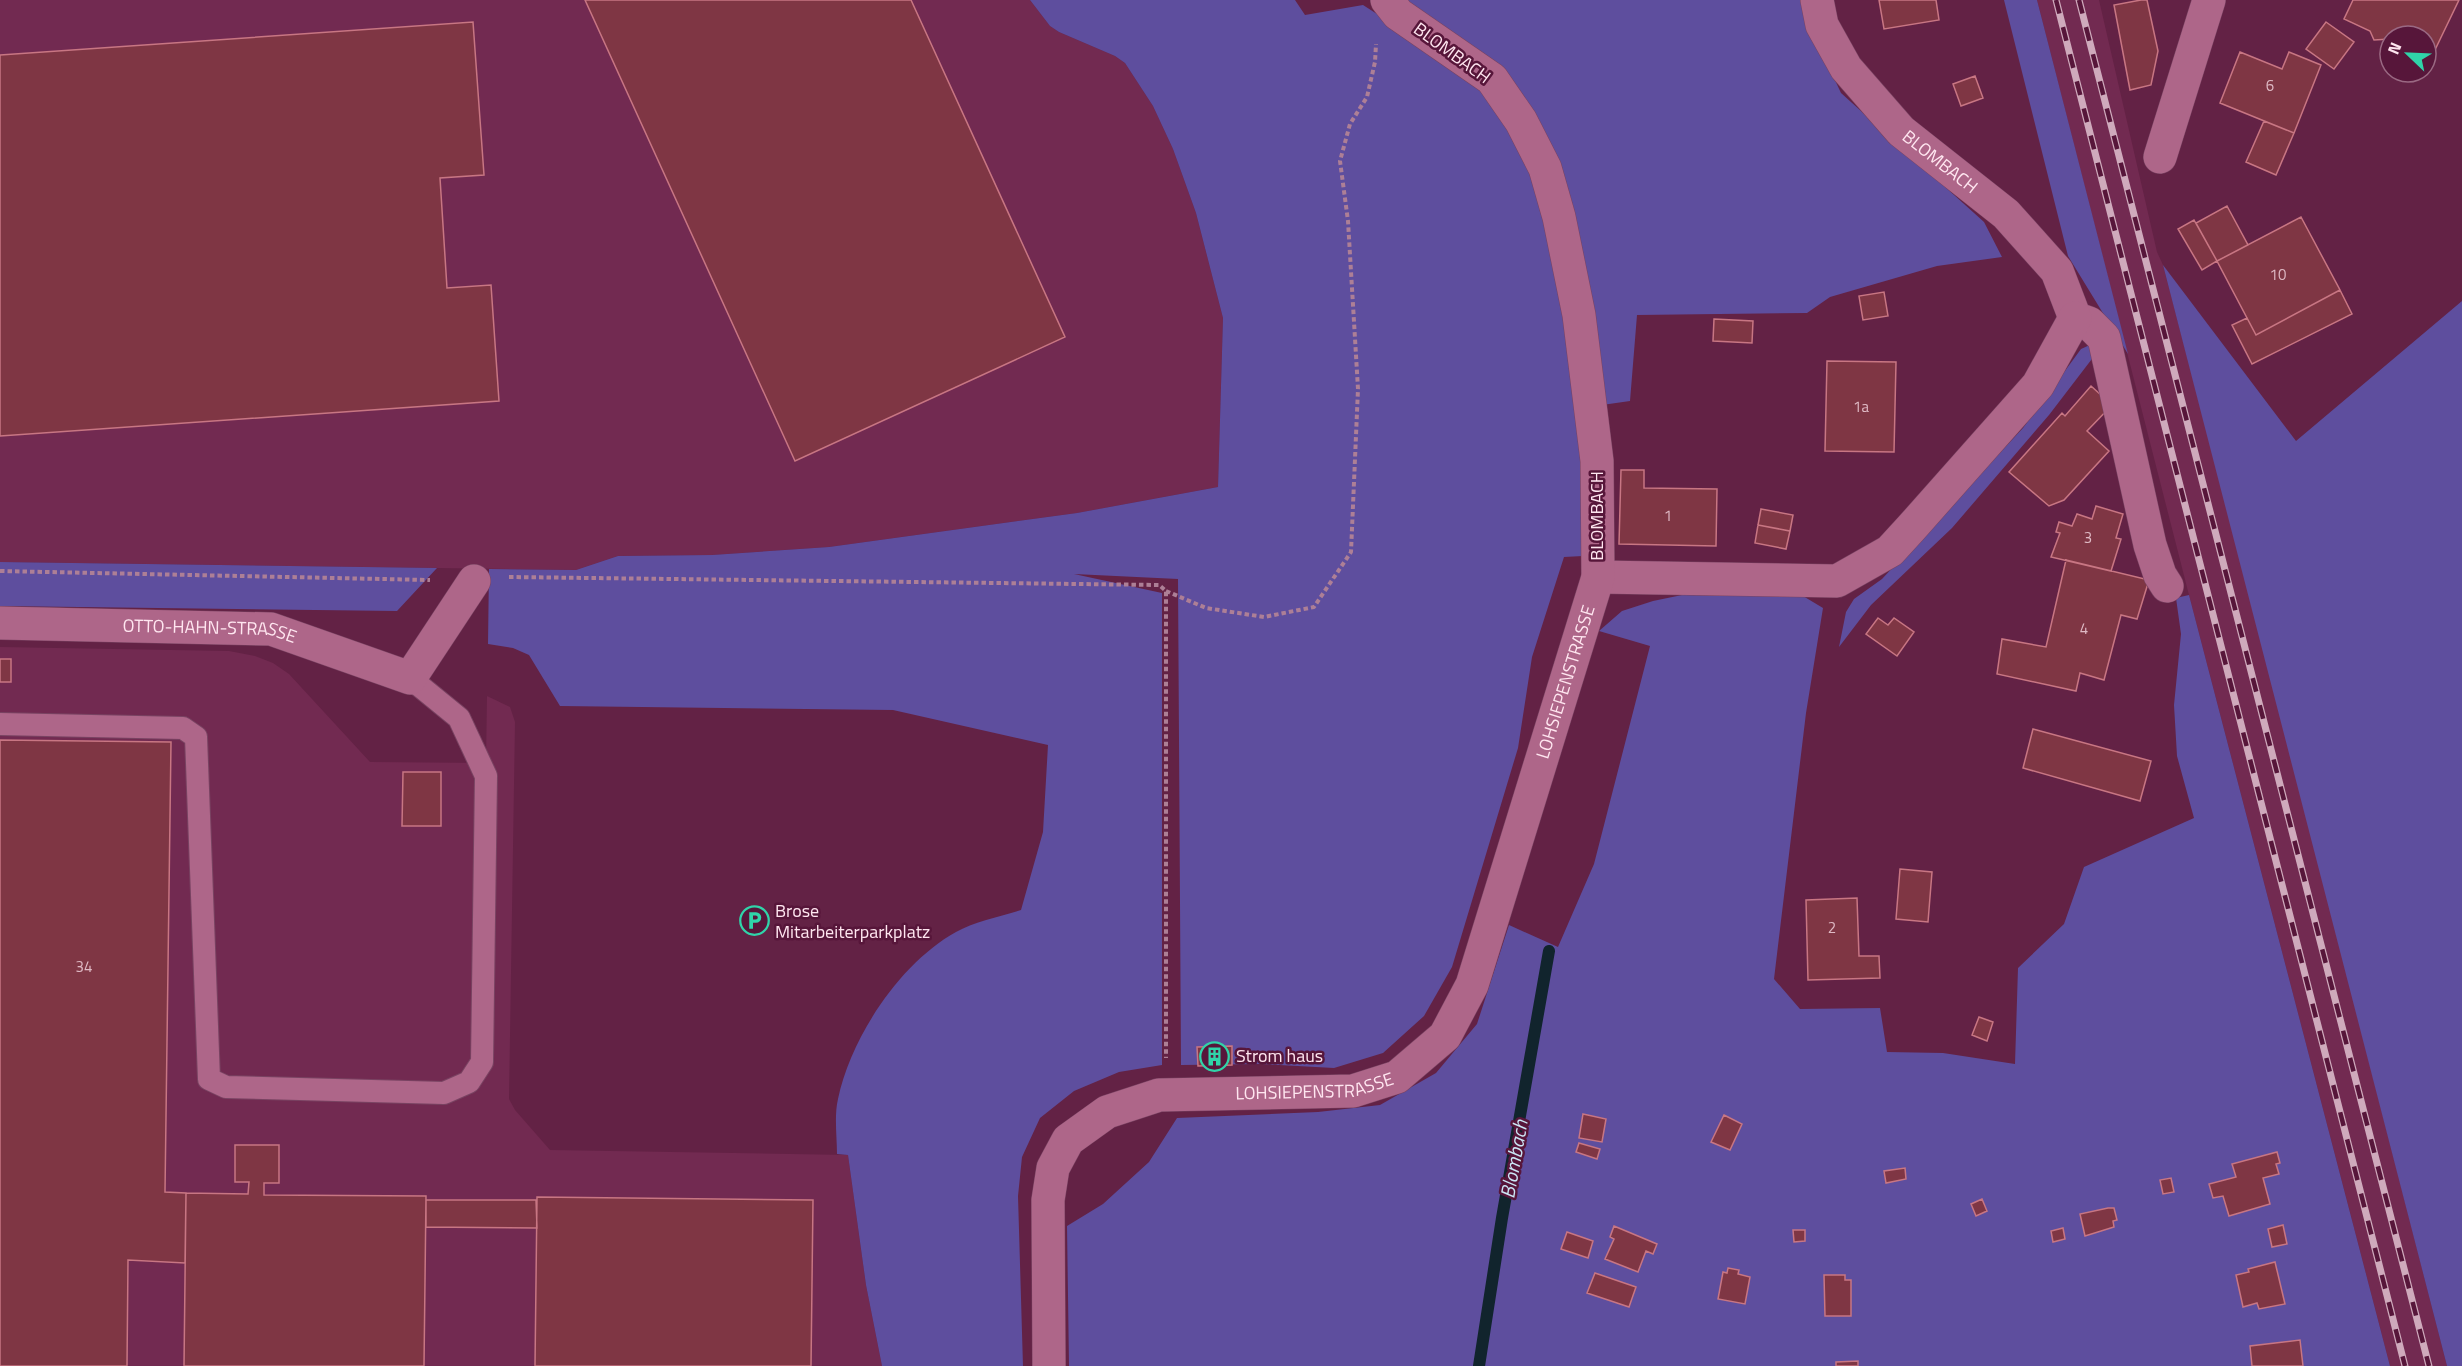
<svg xmlns="http://www.w3.org/2000/svg" width="2462" height="1366" font-family="'Titillium Web',sans-serif">
  <style>
    .built { fill: #722a51 }
    .green { fill: #5e4e9e }
    .lines { fill: none; stroke-linecap: round; stroke-linejoin: round }
    .stream { stroke: #11242d; stroke-width: 12 }
    .building { fill: #7f3644; stroke: #c87683; stroke-width: 1.5 }
    .service-casing { stroke: #794362; stroke-width: 24 }
    .minor-casing { stroke: #794362; stroke-width: 34 }
    .path { stroke: #ad7f96; stroke-width: 4; stroke-dasharray: 4.5 3; stroke-linecap: butt }
    .service { stroke: #ae6689; stroke-width: 22 }
    .minor { stroke: #ae6689; stroke-width: 33 }
    .rail-casing { stroke: #cfaabc; stroke-width: 7 }
    .rail { stroke: #57163a; stroke-width: 4.5; stroke-dasharray: 14; stroke-linecap: butt }
    .labels { text-anchor: middle; stroke-width: 5; stroke-linejoin: round; paint-order: stroke }
    .number-label { font-size: 15px; fill: #dfbac5 }
    .street-label { font-size: 18px; fill: #ffe6f0; stroke: #57163a }
    .poi-label { font-size: 18px; fill: #ffe6f0; stroke: #57163a; text-anchor: start }
    .water-label { font-size: 20px; font-style: italic; fill: #cbe7f6; stroke: #57163a }
  </style>
  <rect width="100%" height="100%" fill="#632245"/>
  <path class="built" d="M 0,0 L 1030,0 L 1050,26 L 1059,32 L 1115,56 L 1125,63 L 1153,106 L 1173,149 L 1196,213 L 1223,318 L 1218,487 L 1077,513 L 829,547 L 712,555 L 618,556 L 576,570 L 0,562 Z
    M 2037,0 L 2099,0 L 2157,252 L 2163,265 L 2247,585 L 2447,1366 L 2390,1366 L 2189,595 Z
    M 0,647 L 229,651 L 255,656 L 273,663 L 289,674 L 370,762 L 486,763 L 487,696 L 510,707 L 515,722 L 509,1099 L 515,1110 L 550,1150 L 848,1155 L 866,1285 L 882,1366 L 0,1366 Z"/>
  <path class="green" d="M 1030,0 L 1295,0 L 1305,15 L 1363,5 L 1433,50 L 1481,88 L 1512,130 L 1532,173 L 1551,227 L 1589,474 L 1583,556 L 1564,557 L 1532,657 L 1518,748 L 1452,967 L 1424,1016 L 1383,1053 L 1334,1068 L 1261,1064 L 1181,1065 L 1178,579 L 1074,574 L 1162,593 L 1162,1065 L 1119,1072 L 1074,1091 L 1040,1118 L 1022,1157 L 1018,1196 L 1023,1366 L 882,1366 L 866,1285 L 848,1155 L 837,1154 C 837,1137 834,1116 838,1099 C 851,1037 900,963 956,932 C 975,921 1000,917 1021,910 L 1043,832 L 1048,745 L 893,710 L 560,706 L 529,655 L 513,648 L 488,644 L 489,569 L 576,570 L 618,556 L 712,555 L 829,547 L 1077,513 L 1218,487 L 1223,318 L 1196,213 L 1173,149 L 1153,106 L 1125,63 L 1115,56 L 1059,32 L 1050,26 Z
    M 1400,0 L 1804,0 L 1810,27 L 1841,93 L 1984,222 L 2002,257 L 1937,266 L 1830,297 L 1807,313 L 1637,315 L 1630,401 L 1602,405 L 1539,133 Z
    M 2004,0 L 2037,0 L 2128,354 L 2068,256 Z
    M 2163,265 L 2296,441 L 2462,301 L 2462,1366 L 2447,1366 Z
    M 2092,344 L 2098,351 L 2049,415 L 1952,528 L 1871,605 L 1839,647 L 1846,612 L 1854,599 L 1882,579 L 2023,428 L 2081,349 Z
    M 0,562 L 437,568 L 397,611 L 0,606 Z
    M 1682,595 L 1803,596 L 1823,608 L 1806,713 L 1774,979 L 1800,1009 L 1880,1008 L 1887,1052 L 1943,1053 L 2015,1064 L 2018,968 L 2064,924 L 2084,867 L 2194,818 L 2177,756 L 2174,705 L 2181,634 L 2176,598 L 2189,595 L 2390,1366 L 1069,1366 L 1067,1226 L 1103,1204 L 1149,1162 L 1177,1118 L 1318,1112 L 1380,1105 L 1436,1073 L 1477,1024 L 1509,925 L 1558,947 L 1594,864 L 1650,646 L 1599,631 L 1622,611 L 1653,601 Z"/>
  <g class="lines">
    <path class="stream" d="M 1479,1366 L 1502,1218 L 1549,951"/>
  </g>
  <path class="building" d="M 585,0 L 911,0 L 1065,337 L 795,461 Z
    M 1879,0 L 1936,0 L 1939,20 L 1884,29 Z
    M 2141,0 L 2147,0 L 2158,51 L 2151,85 L 2130,90 L 2114,5 Z
    M 2353,0 L 2459,0 L 2433,54 L 2426,50 L 2426,36 L 2390,36 L 2390,39 L 2374,40 L 2370,31 L 2344,19 Z
    M 473,22 L 484,175 L 440,178 L 447,288 L 491,285 L 499,401 L 0,436 L 0,55 Z
    M 2326,22 L 2354,42 L 2334,69 L 2306,49 Z
    M 2240,52 L 2282,69 L 2289,52 L 2321,65 L 2294,133 L 2220,103 Z
    M 1975,76 L 1983,98 L 1961,106 L 1953,84 Z
    M 2264,121 L 2294,133 L 2276,175 L 2246,162 Z
    M 2227,206 L 2248,245 L 2217,261 L 2196,223 Z
    M 2301,217 L 2340,290 L 2256,335 L 2217,261 Z
    M 2194,220 L 2217,261 L 2202,270 L 2178,229 Z
    M 2340,290 L 2352,314 L 2252,364 L 2232,325 L 2247,318 L 2256,335 Z
    M 1884,292 L 1888,316 L 1863,320 L 1859,296 Z
    M 1714,319 L 1753,321 L 1752,343 L 1713,341 Z
    M 1827,361 L 1896,362 L 1894,452 L 1825,451 Z
    M 2091,386 L 2112,405 L 2087,431 L 2109,451 L 2064,500 L 2049,506 L 2009,472 L 2062,413 L 2065,416 Z
    M 1621,470 L 1644,470 L 1644,488 L 1717,489 L 1716,546 L 1619,544 Z
    M 2096,506 L 2123,514 L 2116,538 L 2121,539 L 2111,571 L 2051,557 L 2060,533 L 2056,532 L 2059,522 L 2072,526 L 2077,514 L 2092,519 Z
    M 1761,509 L 1793,515 L 1790,531 L 1758,525 Z
    M 1758,525 L 1790,531 L 1786,549 L 1755,543 Z
    M 2066,560 L 2149,580 L 2137,619 L 2121,615 L 2104,680 L 2080,673 L 2076,691 L 1997,674 L 2002,639 L 2046,647 Z
    M 1878,618 L 1888,625 L 1894,618 L 1914,632 L 1897,656 L 1866,634 Z
    M 0,659 L 11,659 L 11,682 L 0,682 Z
    M 2033,729 L 2151,761 L 2140,801 L 2023,768 Z
    M 0,740 L 171,742 L 165,1192 L 186,1193 L 185,1263 L 128,1260 L 127,1366 L 0,1366 Z
    M 403,772 L 441,772 L 441,826 L 402,826 Z
    M 1900,869 L 1932,872 L 1928,922 L 1896,919 Z
    M 1857,898 L 1859,956 L 1879,956 L 1880,978 L 1808,980 L 1806,900 Z
    M 1979,1017 L 1993,1022 L 1987,1041 L 1972,1035 Z
    M 1232,1046 L 1232,1065 L 1198,1066 L 1197,1047 Z
    M 1583,1114 L 1606,1119 L 1602,1142 L 1579,1138 Z
    M 1724,1115 L 1742,1124 L 1730,1150 L 1711,1142 Z
    M 1579,1143 L 1600,1149 L 1597,1159 L 1576,1152 Z
    M 235,1145 L 279,1145 L 279,1183 L 264,1183 L 264,1195 L 426,1196 L 424,1366 L 184,1366 L 186,1193 L 248,1194 L 249,1182 L 235,1182 Z
    M 2277,1152 L 2280,1163 L 2276,1164 L 2279,1174 L 2263,1178 L 2270,1204 L 2229,1216 L 2223,1196 L 2213,1198 L 2209,1184 L 2236,1177 L 2232,1164 Z
    M 1905,1168 L 1906,1179 L 1886,1183 L 1884,1171 Z
    M 2171,1178 L 2174,1192 L 2163,1194 L 2160,1180 Z
    M 537,1197 L 813,1200 L 811,1366 L 535,1366 Z
    M 1982,1199 L 1987,1211 L 1976,1216 L 1971,1204 Z
    M 426,1200 L 536,1200 L 537,1228 L 426,1227 Z
    M 2108,1208 L 2114,1208 L 2117,1220 L 2113,1221 L 2114,1227 L 2085,1236 L 2080,1214 Z
    M 2283,1225 L 2287,1244 L 2272,1247 L 2268,1229 Z
    M 1614,1226 L 1657,1244 L 1653,1254 L 1646,1251 L 1638,1272 L 1605,1259 L 1614,1239 L 1610,1237 Z
    M 2063,1228 L 2065,1239 L 2053,1242 L 2051,1231 Z
    M 1793,1230 L 1805,1230 L 1805,1241 L 1794,1242 Z
    M 1567,1232 L 1593,1241 L 1588,1258 L 1561,1249 Z
    M 2275,1262 L 2285,1304 L 2259,1309 L 2257,1303 L 2243,1307 L 2236,1275 L 2249,1272 L 2248,1269 Z
    M 1728,1268 L 1739,1270 L 1738,1274 L 1750,1277 L 1745,1304 L 1718,1299 L 1723,1272 L 1727,1273 Z
    M 1595,1273 L 1636,1287 L 1629,1307 L 1587,1293 Z
    M 1824,1275 L 1845,1275 L 1845,1280 L 1851,1280 L 1851,1316 L 1825,1316 Z
    M 2300,1340 L 2303,1366 L 2252,1366 L 2250,1346 Z
    M 1858,1361 L 1858,1366 L 1836,1366 L 1836,1362 Z"/>
  <g class="lines">
    <defs>
      <path id="service" d="M 0,724 L 183,728 L 196,737 L 209,1079 L 226,1087 L 444,1093 L 469,1082 L 482,1062 L 486,776 L 459,718 L 410,678"/>
      <g id="minor">
        <path id="s1" d="M 1817,0 L 1822,25 L 1846,68 L 1901,131 L 2006,214 L 2057,271 L 2075,318 L 2089,323 L 2104,338 L 2150,545 L 2160,575 L 2167,586"/>
        <path d="M 2160,157 L 2209,0"/>
        <path d="M 1598,577 L 1837,581 L 1890,551 L 1912,527 L 2038,385 L 2075,318"/>
        <path id="s2" d="M 0,623 L 271,629 L 410,678 L 474,581"/>
        <path id="s3" d="M 1049,1366 L 1048,1200 L 1053,1168 L 1068,1140 L 1107,1112 L 1159,1095 L 1353,1091 L 1397,1077 L 1445,1036 L 1472,985 L 1598,577 L 1597,461 L 1579,315 L 1559,217 L 1545,168 L 1521,121 L 1492,79 L 1398,14 L 1387,0"/>
      </g>
    </defs>
    <use href="#service" class="service-casing"/>
    <use href="#minor" class="minor-casing"/>
    <path class="path" d="M 0,571 L 430,580
      M 509,577 L 1159,585 L 1166,591 L 1166,1058
      M 1166,591 L 1206,608 L 1264,617 L 1314,607 L 1351,552 L 1358,389 L 1348,221 L 1340,161 L 1350,124 L 1367,97 L 1375,62 L 1376,44"/>
    <use href="#service" class="service"/>
    <use href="#minor" class="minor"/>
    <defs>
      <path id="rail" d="M 2056,0 L 2405,1366
        M 2079,0 L 2429,1366"/>
    </defs>
    <use href="#rail" class="rail-casing"/>
    <use href="#rail" class="rail"/>
  </g>
  <defs>
    <symbol id="parking-ring" viewBox="-11 -11 22 22"><circle r="9.5" fill="#57163a" stroke="#30d4a9" stroke-width="1.5"/><path d="M-3.5-5.5H1a3.5 3.5 0 0 1 0 7H-1V5.5H-3.5ZM-1-3.4V-.6H.8a1.4 1.4 0 0 0 0-2.8Z" fill="#30d4a9"/></symbol>
    <symbol id="building-ring" viewBox="-11 -11 22 22"><circle r="9.5" fill="#57163a" stroke="#30d4a9" stroke-width="1.5"/><path d="M-4-6H4V6H1V3H-1V6H-4ZM-2.5-4.3h1.7v1.8h-1.7ZM.8-4.3h1.7v1.8H.8ZM-2.5-1h1.7V.8h-1.7ZM.8-1h1.7V.8H.8Z" fill="#30d4a9"/></symbol>
  </defs>
  <g fill-rule="evenodd">
    <use href="#parking-ring" x="738" y="904" width="33" height="33"/>
    <use href="#building-ring" x="1198" y="1040" width="33" height="33"/>
  </g>
  <g class="labels">
    <g class="number-label">
      <text x="2270" y="91">6</text>
      <text x="2278" y="280">10</text>
      <text x="1861" y="412">1a</text>
      <text x="1668" y="521">1</text>
      <text x="2088" y="543">3</text>
      <text x="2084" y="634">4</text>
      <text x="1832" y="933">2</text>
      <text x="84" y="972">34</text>
    </g>
    <g class="street-label">
      <text transform="translate(1452 53) rotate(36)" y="6">BLOMBACH</text>
      <text dy="6" stroke="none"><textPath href="#s1" startOffset="208">BLOMBACH</textPath></text>
      <text transform="translate(1597 516) rotate(-90)" y="6">BLOMBACH</text>
      <text dy="6" stroke="none"><textPath href="#s2" startOffset="210">OTTO-HAHN-STRASSE</textPath></text>
      <text dy="6" stroke="none"><textPath href="#s3" startOffset="1011">LOHSIEPENSTRASSE</textPath></text>
      <text dy="6" stroke="none"><textPath href="#s3" startOffset="489">LOHSIEPENSTRASSE</textPath></text>
    </g>
    <g class="poi-label">
      <text x="775" y="917">Brose<tspan x="775" dy="21">Mitarbeiterparkplatz</tspan></text>
      <text x="1236" y="1062">Strom haus</text>
    </g>
    <g class="water-label">
      <text transform="translate(1514 1159) rotate(-80)" y="7">Blombach</text>
    </g>
  </g>
  <g transform="translate(2408 54) rotate(293)"><circle r="28" fill="#57163a" stroke="#9a6983" stroke-width="1.5"/>
  <path d="M0-4.5L10 22L0 15L-10 22Z" fill="#30d4a9"/>
  <text y="-9" font-size="16" font-weight="bold" text-anchor="middle" fill="#ffe6f0">N</text>
  </g>
</svg>
